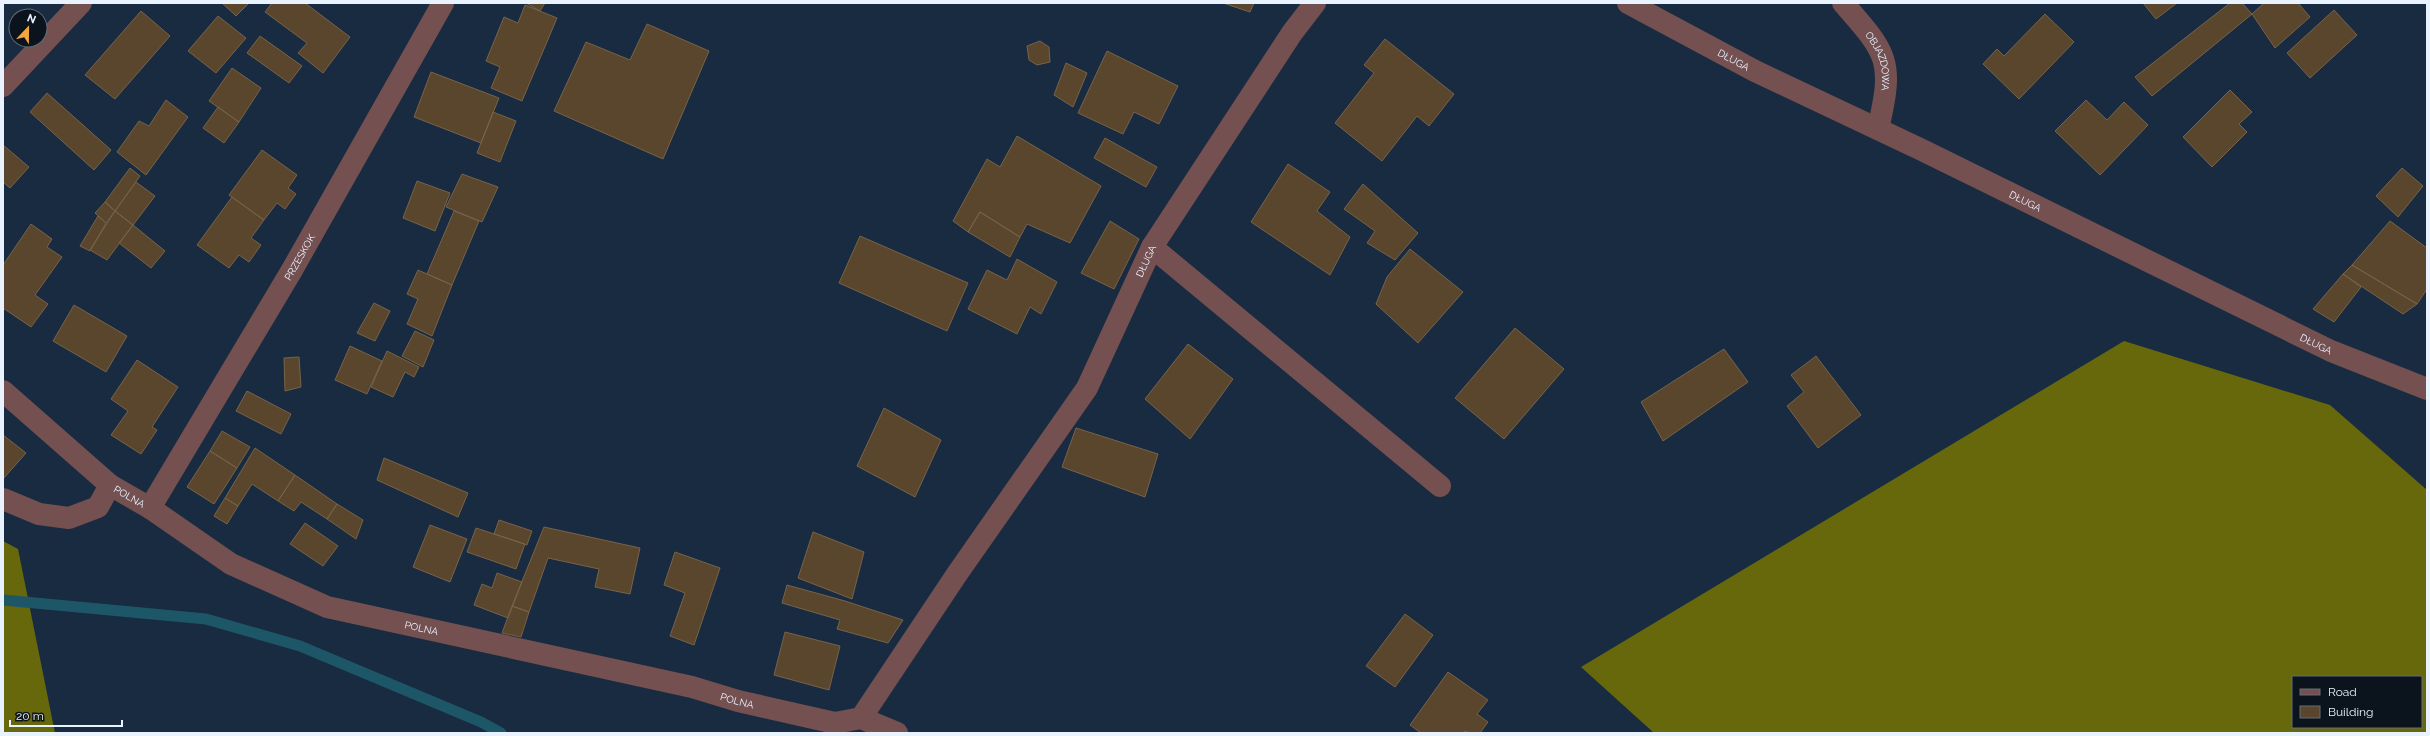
<svg xmlns="http://www.w3.org/2000/svg" width="2430" height="736" font-family="Raleway,sans-serif">
  <style>
    .forest { fill: #67680b; fill-rule: evenodd }
    .lines { fill: none; stroke-linecap: round; stroke-linejoin: round }
    .stream { stroke: #1d5666; stroke-width: 11 }
    .building { fill: #59462c; stroke: #786349 }
    .minor { stroke: #745051; stroke-width: 22 }
    .labels { text-anchor: middle; stroke-width: 3.5; stroke-linejoin: round; paint-order: stroke }
    .street-label { font-size: 10px; fill: #e9f3ff; stroke: #0b131d }
  </style>
  <rect width="100%" height="100%" fill="#182b41"/>
  <path class="forest" d="M 2124,341 L 2330,405 L 2427,490 L 2427,733 L 1654,733 L 1581,667 ZM 2293,677 L 2421,677 L 2421,727 L 2293,727 Z
    M 3,541 L 18,549 L 55,733 L 3,733 Z"/>
  <g class="lines">
    <path class="stream" d="M 3,600 L 206,619 L 300,646 L 481,722 L 501,733"/>
  </g>
  <path class="building" d="M 222,3 L 249,3 L 236,16 Z
    M 272,3 L 305,3 L 350,37 L 323,73 L 298,53 L 307,43 L 265,12 Z
    M 526,3 L 545,3 L 540,11 Z
    M 1223,3 L 1254,3 L 1250,12 Z
    M 2143,3 L 2177,3 L 2156,19 Z
    M 2230,3 L 2242,3 L 2252,14 L 2152,96 L 2135,77 Z
    M 2264,3 L 2298,3 L 2310,17 L 2275,48 L 2252,14 Z
    M 525,5 L 557,18 L 522,101 L 491,88 L 500,67 L 486,61 L 504,17 L 518,23 Z
    M 2334,10 L 2357,35 L 2310,78 L 2287,53 Z
    M 141,11 L 170,36 L 115,99 L 85,75 Z
    M 2045,14 L 2074,42 L 2019,99 L 1983,64 L 1997,49 L 2004,56 Z
    M 218,16 L 246,38 L 216,73 L 188,51 Z
    M 647,24 L 709,51 L 663,159 L 554,111 L 586,42 L 630,60 Z
    M 260,36 L 302,66 L 289,83 L 247,53 Z
    M 1385,39 L 1454,94 L 1429,126 L 1417,116 L 1382,161 L 1335,123 L 1374,73 L 1364,65 Z
    M 1040,41 L 1049,47 L 1050,62 L 1037,65 L 1029,60 L 1027,46 Z
    M 1107,51 L 1178,86 L 1159,124 L 1134,112 L 1123,134 L 1078,113 Z
    M 1066,63 L 1087,73 L 1073,107 L 1054,95 Z
    M 232,68 L 261,88 L 239,122 L 209,101 Z
    M 431,72 L 499,98 L 481,143 L 414,117 Z
    M 2230,90 L 2252,112 L 2239,124 L 2247,132 L 2212,167 L 2183,137 Z
    M 47,93 L 111,150 L 94,170 L 30,112 Z
    M 166,100 L 188,117 L 146,175 L 117,152 L 139,121 L 149,126 Z
    M 2086,100 L 2107,120 L 2124,102 L 2148,125 L 2100,175 L 2055,131 Z
    M 218,107 L 239,122 L 224,143 L 203,128 Z
    M 493,112 L 516,121 L 500,162 L 477,153 Z
    M 1017,136 L 1101,186 L 1070,243 L 1027,224 L 1020,237 L 980,212 L 968,232 L 953,221 L 987,159 L 1000,167 Z
    M 1105,138 L 1157,167 L 1146,187 L 1094,158 Z
    M 3,145 L 29,167 L 10,188 L 3,182 Z
    M 262,150 L 297,175 L 288,188 L 296,194 L 285,209 L 277,203 L 264,220 L 229,195 Z
    M 1288,164 L 1330,192 L 1317,211 L 1350,237 L 1330,275 L 1251,222 Z
    M 130,168 L 140,176 L 115,211 L 105,202 Z
    M 2402,168 L 2423,186 L 2398,217 L 2376,196 Z
    M 462,174 L 498,187 L 482,222 L 446,207 Z
    M 417,181 L 450,193 L 435,231 L 403,218 Z
    M 136,182 L 155,196 L 133,225 L 115,211 Z
    M 1363,184 L 1418,233 L 1395,260 L 1367,243 L 1375,231 L 1344,209 Z
    M 232,197 L 264,220 L 251,238 L 261,245 L 249,262 L 239,255 L 229,268 L 197,245 Z
    M 105,202 L 115,211 L 106,223 L 95,213 Z
    M 115,211 L 133,225 L 107,260 L 90,250 Z
    M 454,211 L 479,221 L 452,285 L 427,274 Z
    M 980,212 L 1020,237 L 1010,257 L 968,232 Z
    M 98,216 L 106,223 L 90,251 L 80,246 Z
    M 1110,221 L 1139,239 L 1114,289 L 1081,273 Z
    M 2390,221 L 2427,248 L 2427,289 L 2417,304 L 2352,265 Z
    M 31,224 L 52,239 L 47,247 L 62,257 L 35,295 L 48,304 L 31,327 L 3,308 L 3,265 Z
    M 133,225 L 165,251 L 151,268 L 119,243 Z
    M 860,236 L 968,283 L 947,331 L 839,283 Z
    M 1410,249 L 1463,292 L 1418,343 L 1376,304 L 1387,277 Z
    M 1017,259 L 1057,282 L 1041,314 L 1030,307 L 1017,334 L 968,309 L 987,270 L 1007,280 Z
    M 2352,265 L 2417,304 L 2403,314 L 2343,274 Z
    M 418,270 L 452,285 L 432,336 L 407,324 L 418,299 L 407,294 Z
    M 2343,274 L 2361,287 L 2334,322 L 2313,309 Z
    M 374,303 L 390,311 L 375,341 L 357,333 Z
    M 74,305 L 127,336 L 106,372 L 53,341 Z
    M 1515,328 L 1564,369 L 1504,439 L 1455,398 Z
    M 415,331 L 434,340 L 423,367 L 402,356 Z
    M 1188,344 L 1233,379 L 1190,439 L 1145,399 Z
    M 350,346 L 382,361 L 367,394 L 335,380 Z
    M 1724,349 L 1748,382 L 1663,441 L 1641,402 Z
    M 387,351 L 419,367 L 414,377 L 405,372 L 393,397 L 371,387 Z
    M 1816,356 L 1861,415 L 1818,448 L 1787,406 L 1804,392 L 1791,375 Z
    M 299,357 L 301,387 L 285,391 L 284,358 Z
    M 137,360 L 178,387 L 152,427 L 157,430 L 141,454 L 111,435 L 128,411 L 111,399 Z
    M 247,391 L 291,414 L 281,434 L 236,411 Z
    M 884,408 L 941,440 L 915,497 L 857,466 Z
    M 1076,428 L 1158,454 L 1145,497 L 1062,467 Z
    M 222,431 L 250,447 L 237,468 L 210,451 Z
    M 3,435 L 26,453 L 3,479 Z
    M 255,448 L 295,475 L 278,501 L 252,484 L 238,506 L 225,498 Z
    M 210,451 L 237,468 L 214,504 L 187,487 Z
    M 384,458 L 468,493 L 458,517 L 377,480 Z
    M 295,475 L 337,504 L 327,519 L 301,502 L 294,511 L 278,501 Z
    M 225,498 L 238,506 L 227,524 L 214,516 Z
    M 337,504 L 363,520 L 356,539 L 327,519 Z
    M 499,520 L 532,531 L 527,545 L 494,534 Z
    M 305,523 L 338,546 L 323,566 L 290,544 Z
    M 430,525 L 467,539 L 450,582 L 413,567 Z
    M 544,527 L 640,548 L 630,594 L 595,587 L 599,569 L 548,558 L 529,612 L 512,606 Z
    M 476,528 L 525,544 L 516,569 L 467,552 Z
    M 813,532 L 864,552 L 852,599 L 798,578 Z
    M 675,552 L 720,568 L 694,645 L 670,636 L 685,593 L 664,585 Z
    M 497,573 L 522,582 L 508,618 L 474,605 L 482,584 L 492,588 Z
    M 787,585 L 845,601 L 903,620 L 888,643 L 837,629 L 840,620 L 782,603 Z
    M 512,606 L 529,612 L 521,637 L 502,633 Z
    M 1405,614 L 1433,635 L 1395,687 L 1366,666 Z
    M 785,632 L 840,646 L 829,690 L 774,675 Z
    M 1448,672 L 1488,700 L 1477,714 L 1488,722 L 1480,733 L 1469,733 L 1465,731 L 1464,733 L 1421,733 L 1410,725 Z"/>
  <g class="lines">
    <g class="minor">
      <path id="s1" d="M 1628,3 L 1755,71 L 1920,149 L 2331,351 L 2427,389"/>
      <path id="s2" d="M 1843,3 C 1888,54 1894,61 1878,129"/>
      <path d="M 3,86 L 81,3"/>
      <path d="M 1152,247 L 1440,486"/>
      <path id="s3" d="M 3,391 L 110,485 L 150,508 L 231,564 L 327,607 L 692,687 L 738,701 L 835,723 L 861,718 L 897,733"/>
      <path d="M 3,499 L 39,514 L 69,518 L 98,507 L 110,485"/>
      <path id="s4" d="M 150,508 L 292,270 L 443,3"/>
      <path id="s5" d="M 861,718 L 957,574 L 1087,388 L 1152,247 L 1292,33 L 1315,3"/>
    </g>
  </g>
  <g class="labels">
    <g class="street-label">
      <text dy="4" stroke="none"><textPath href="#s1" startOffset="120">DŁUGA</textPath></text>
      <text dy="4" stroke="none"><textPath href="#s2" startOffset="70">OBJAZDOWA</textPath></text>
      <text dy="4" stroke="none"><textPath href="#s1" startOffset="444">DŁUGA</textPath></text>
      <text dy="4" stroke="none"><textPath href="#s4" startOffset="292">PRZESKOK</textPath></text>
      <text dy="4" stroke="none"><textPath href="#s5" startOffset="540">DŁUGA</textPath></text>
      <text dy="4" stroke="none"><textPath href="#s1" startOffset="768">DŁUGA</textPath></text>
      <text dy="4" stroke="none"><textPath href="#s3" startOffset="165">POLNA</textPath></text>
      <text dy="4" stroke="none"><textPath href="#s3" startOffset="489">POLNA</textPath></text>
      <text dy="4" stroke="none"><textPath href="#s3" startOffset="813">POLNA</textPath></text>
    </g>
  </g>
  <rect width="2430" height="736" fill="none" stroke="#e9f3ff" stroke-width="8"/>
  <rect x="2292" y="676" width="130" height="52" fill="#0b131d" stroke="#646d77"/>
  <rect x="2300" y="689" width="20" height="6" fill="#745051" stroke="#646d77"/>
  <text x="2328" y="696" font-size="12" fill="#e9f3ff">Road</text>
  <rect x="2300" y="706" width="20" height="12" fill="#59462c" stroke="#646d77"/>
  <text x="2328" y="716" font-size="12" fill="#e9f3ff">Building</text>
  <g transform="translate(28 28) rotate(22)"><circle r="19" fill="#0b131d" stroke="#646d77"/>
  <path d="M0-3L7 15L0 10L-7 15Z" fill="#f2a541"/>
  <text y="-6" font-size="11" font-weight="bold" text-anchor="middle" fill="#e9f3ff">N</text>
  </g>
  <path d="M10 720v6h112v-6" fill="none" stroke="#e9f3ff" stroke-width="2"/>
  <text x="16" y="720" font-size="12" fill="#e9f3ff" stroke="#0b131d" stroke-width="3" paint-order="stroke">20 m</text>
</svg>
